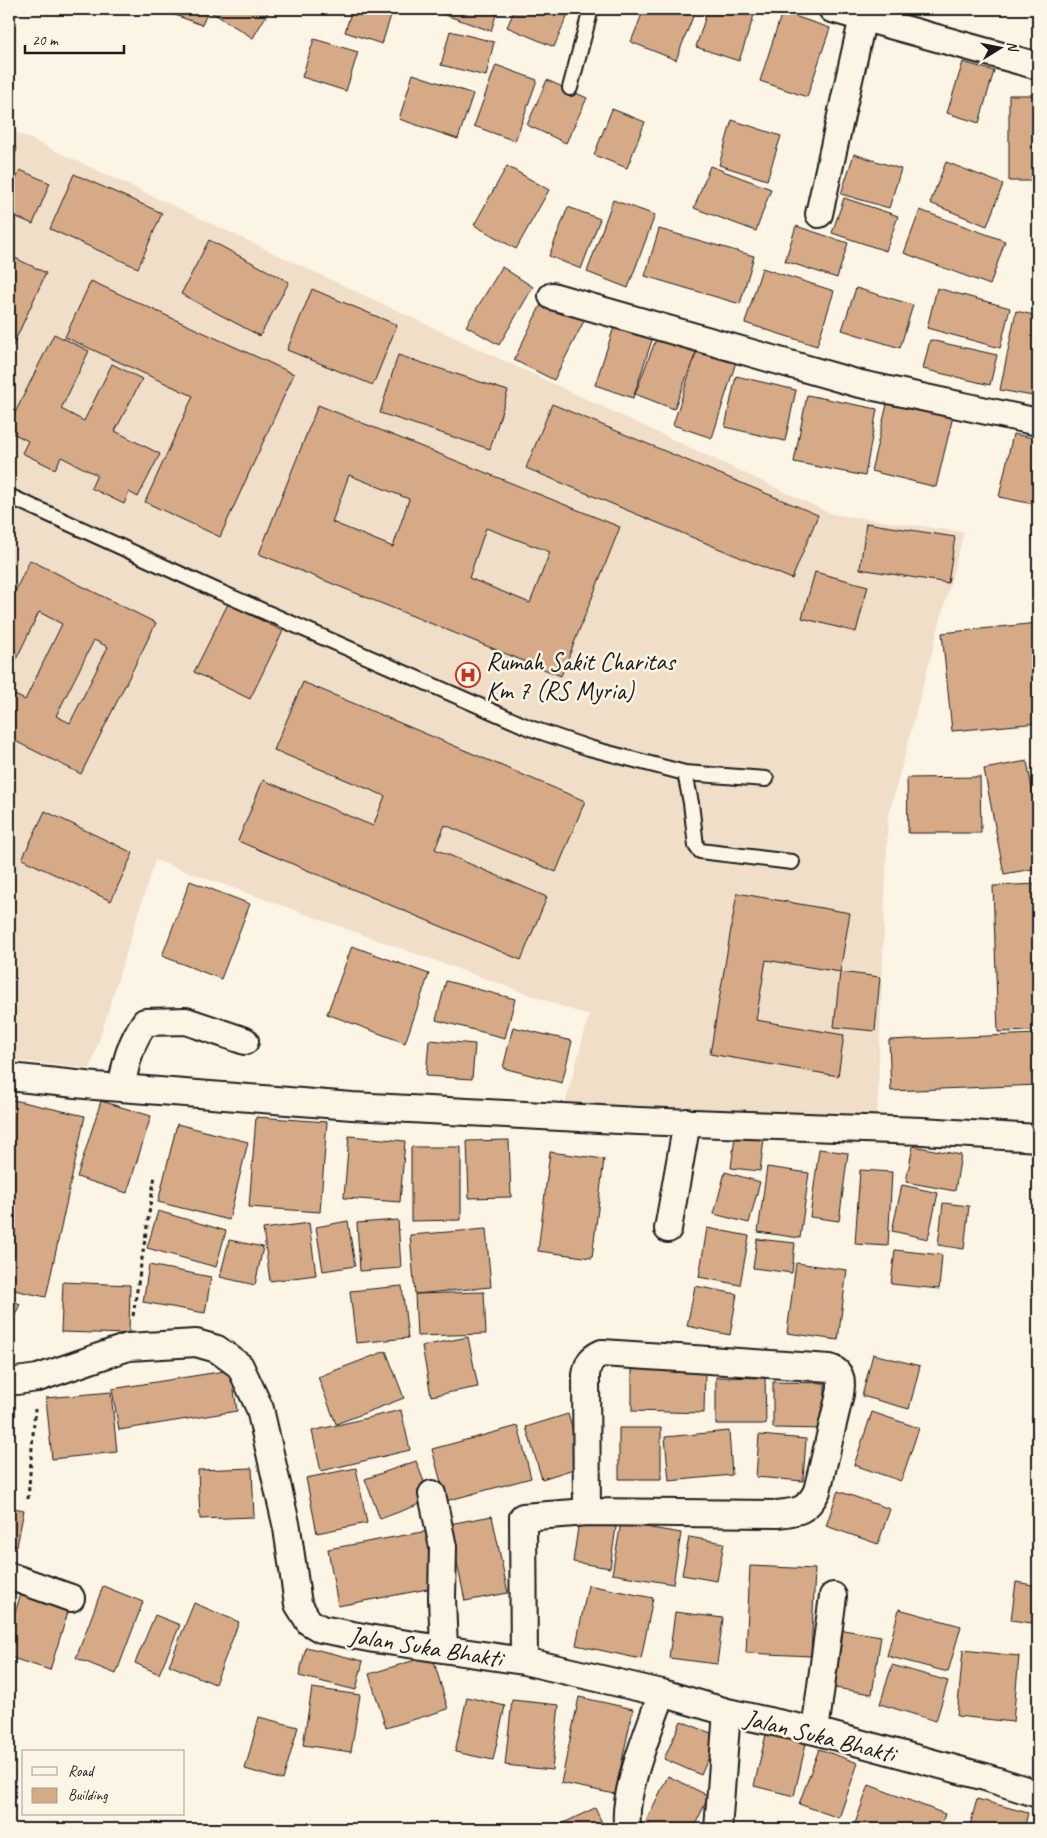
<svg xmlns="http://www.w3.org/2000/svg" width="1047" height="1838" font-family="Caveat,sans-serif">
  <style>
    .built { fill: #f1dec9 }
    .building { fill: #d6aa87; stroke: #1c1c1c; fill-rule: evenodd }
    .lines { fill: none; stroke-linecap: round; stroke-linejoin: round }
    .lane-casing { stroke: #1c1c1c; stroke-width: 18 }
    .street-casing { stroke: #1c1c1c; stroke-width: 30 }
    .path { stroke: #1c1c1c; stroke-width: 3; stroke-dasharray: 4 4; stroke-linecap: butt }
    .lane { stroke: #fcf5e5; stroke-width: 14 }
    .street { stroke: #fcf5e5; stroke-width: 26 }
    .labels { text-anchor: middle; stroke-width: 5; stroke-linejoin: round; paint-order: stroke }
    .poi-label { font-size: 25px; fill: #1c1c1c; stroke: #fcf5e5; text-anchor: start }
    .street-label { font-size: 25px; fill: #1c1c1c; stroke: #fcf5e5 }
  </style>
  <rect width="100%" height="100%" fill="#fcf5e5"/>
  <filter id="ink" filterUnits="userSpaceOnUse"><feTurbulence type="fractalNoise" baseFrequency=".02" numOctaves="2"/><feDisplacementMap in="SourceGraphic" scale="10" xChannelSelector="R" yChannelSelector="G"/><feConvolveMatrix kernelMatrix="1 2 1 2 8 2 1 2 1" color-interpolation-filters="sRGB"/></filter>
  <g filter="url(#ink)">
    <path class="built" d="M 9,129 L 832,514 L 964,532 L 888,818 L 877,1116 L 565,1104 L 589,1016 L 155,860 L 90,1069 L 9,1060 Z"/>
    <path class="building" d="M 159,9 L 209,9 L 202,25 Z
      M 213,9 L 270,9 L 253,38 L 211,12 Z
      M 352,9 L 393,9 L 382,44 L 345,32 Z
      M 428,9 L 498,9 L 491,31 Z
      M 515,9 L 570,9 L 554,47 L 507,27 Z
      M 644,9 L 696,9 L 676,60 L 631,42 Z
      M 708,9 L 756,9 L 739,61 L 696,47 Z
      M 782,12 L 830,28 L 807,97 L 760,81 Z
      M 450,31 L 494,42 L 486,76 L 441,65 Z
      M 314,39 L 358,52 L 346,91 L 302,77 Z
      M 963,62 L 994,71 L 979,123 L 947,113 Z
      M 496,65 L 537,80 L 515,141 L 474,126 Z
      M 413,74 L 473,94 L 458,139 L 399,119 Z
      M 547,80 L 587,98 L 566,143 L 527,125 Z
      M 1009,95 L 1038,95 L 1038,181 L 1009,181 Z
      M 612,109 L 645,122 L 627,168 L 594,155 Z
      M 732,120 L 781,136 L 767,180 L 719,165 Z
      M 9,145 L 17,149 L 9,170 Z
      M 854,154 L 901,169 L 889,208 L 841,194 Z
      M 946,162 L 1003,184 L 987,226 L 930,203 Z
      M 507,166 L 549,190 L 516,249 L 474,225 Z
      M 710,166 L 771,189 L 756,231 L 694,208 Z
      M 20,170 L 50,183 L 33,224 L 9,214 L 9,196 Z
      M 74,174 L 162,213 L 138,268 L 50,229 Z
      M 844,198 L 898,216 L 886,251 L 832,233 Z
      M 613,200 L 655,215 L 628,288 L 587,272 Z
      M 568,207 L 600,219 L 581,269 L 549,256 Z
      M 920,210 L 1005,241 L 990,285 L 904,253 Z
      M 796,226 L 848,243 L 837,278 L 785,261 Z
      M 659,229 L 754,256 L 740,304 L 645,276 Z
      M 209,240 L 289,282 L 260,336 L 181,294 Z
      M 9,255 L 46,273 L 9,354 Z
      M 502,267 L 533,287 L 499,345 L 466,326 Z
      M 762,268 L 834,291 L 817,346 L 745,323 Z
      M 91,281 L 294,374 L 220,537 L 145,502 L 193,396 L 65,337 Z
      M 856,288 L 913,305 L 900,348 L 842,330 Z
      M 937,288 L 1010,308 L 1000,348 L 927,328 Z
      M 312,289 L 397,325 L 373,385 L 287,350 Z
      M 545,296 L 586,317 L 554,380 L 514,360 Z
      M 1016,311 L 1038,316 L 1038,397 L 1000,390 Z
      M 615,324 L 653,337 L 633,398 L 595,385 Z
      M 54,334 L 89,351 L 61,409 L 84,421 L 112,364 L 142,379 L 115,431 L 160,454 L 138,497 L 129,492 L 124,504 L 91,488 L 97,475 L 61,457 L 55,469 L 22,453 L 28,441 L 9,431 L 9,425 Z
      M 658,334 L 697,350 L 674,409 L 635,394 Z
      M 930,340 L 997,355 L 990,385 L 923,369 Z
      M 697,350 L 736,362 L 712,438 L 673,425 Z
      M 398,355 L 508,391 L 490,449 L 380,413 Z
      M 736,376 L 796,390 L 785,441 L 725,427 Z
      M 807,395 L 877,409 L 865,476 L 794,462 Z
      M 889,396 L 954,412 L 936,487 L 871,471 Z
      M 552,404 L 818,515 L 792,579 L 526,468 Z
      M 318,405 L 620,527 L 561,676 L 259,554 ZM 349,475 L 409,499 L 393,547 L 332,522 ZM 486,528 L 550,552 L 530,603 L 469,578 Z
      M 1013,434 L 1038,439 L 1038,505 L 999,497 Z
      M 866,523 L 955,537 L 948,583 L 860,569 Z
      M 30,560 L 156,623 L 81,774 L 9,738 L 9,692 L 25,700 L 62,624 L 39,612 L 9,674 L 9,604 ZM 94,640 L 108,647 L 70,723 L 56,716 Z
      M 815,572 L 868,586 L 856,632 L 802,618 Z
      M 228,604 L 283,631 L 250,699 L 194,672 Z
      M 1038,623 L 1038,723 L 952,731 L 942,633 Z
      M 303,682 L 585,801 L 556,872 L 445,825 L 435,849 L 547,897 L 521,960 L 238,841 L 263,780 L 373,826 L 385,796 L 274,750 Z
      M 1027,761 L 1038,823 L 1038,868 L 1004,874 L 984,769 Z
      M 980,777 L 981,833 L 908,833 L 907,778 Z
      M 45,811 L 133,853 L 111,901 L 22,859 Z
      M 190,881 L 250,904 L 221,979 L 162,956 Z
      M 1038,884 L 1038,1031 L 998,1032 L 993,886 Z
      M 737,893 L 850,913 L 840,972 L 766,960 L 756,1020 L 844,1035 L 838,1076 L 710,1054 Z
      M 352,946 L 429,974 L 405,1043 L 327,1014 Z
      M 840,972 L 880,977 L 875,1031 L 834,1027 Z
      M 446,981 L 515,999 L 505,1038 L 436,1020 Z
      M 513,1027 L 572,1041 L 562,1083 L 503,1068 Z
      M 1038,1034 L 1038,1085 L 891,1091 L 889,1040 Z
      M 429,1040 L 475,1044 L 472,1079 L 426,1076 Z
      M 9,1099 L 85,1116 L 46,1297 L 9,1289 Z
      M 101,1101 L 151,1116 L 127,1193 L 77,1177 Z
      M 256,1117 L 327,1122 L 320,1212 L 249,1207 Z
      M 177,1124 L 248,1142 L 229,1220 L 158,1202 Z
      M 349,1136 L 405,1141 L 400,1202 L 344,1198 Z
      M 735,1136 L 764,1139 L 760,1171 L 731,1168 Z
      M 509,1140 L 511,1197 L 469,1198 L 467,1141 Z
      M 913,1146 L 961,1155 L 955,1191 L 906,1182 Z
      M 411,1147 L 461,1147 L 461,1220 L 411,1221 Z
      M 819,1149 L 848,1153 L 839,1221 L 810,1217 Z
      M 550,1152 L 604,1159 L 592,1258 L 538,1251 Z
      M 767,1167 L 809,1173 L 800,1238 L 758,1232 Z
      M 860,1170 L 892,1172 L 888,1246 L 855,1244 Z
      M 725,1172 L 760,1182 L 749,1223 L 714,1214 Z
      M 902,1185 L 938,1193 L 928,1239 L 892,1231 Z
      M 943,1203 L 969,1206 L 964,1249 L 938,1245 Z
      M 158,1211 L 226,1231 L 216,1267 L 147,1248 Z
      M 398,1220 L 401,1268 L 360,1271 L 357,1223 Z
      M 348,1221 L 355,1266 L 323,1271 L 316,1227 Z
      M 309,1223 L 316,1275 L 270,1281 L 263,1229 Z
      M 707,1228 L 749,1236 L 740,1285 L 699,1277 Z
      M 486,1229 L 491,1287 L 415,1294 L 410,1235 Z
      M 757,1239 L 795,1243 L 792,1273 L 753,1268 Z
      M 229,1240 L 263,1247 L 255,1285 L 220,1277 Z
      M 895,1250 L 942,1255 L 939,1289 L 891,1284 Z
      M 796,1263 L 847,1270 L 838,1340 L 787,1333 Z
      M 149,1265 L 211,1277 L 205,1313 L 143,1302 Z
      M 63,1282 L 130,1285 L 129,1334 L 61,1332 Z
      M 402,1286 L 408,1338 L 356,1343 L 350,1291 Z
      M 695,1286 L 737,1294 L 730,1335 L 687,1326 Z
      M 484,1292 L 486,1334 L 417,1336 L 415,1294 Z
      M 9,1299 L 20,1304 L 9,1329 Z
      M 468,1337 L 478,1387 L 431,1396 L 422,1346 Z
      M 386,1351 L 404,1398 L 336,1424 L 318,1377 Z
      M 873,1354 L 920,1366 L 909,1409 L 862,1396 Z
      M 632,1369 L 705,1371 L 704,1413 L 632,1411 Z
      M 231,1370 L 237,1411 L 119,1430 L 112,1389 Z
      M 716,1377 L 765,1378 L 766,1424 L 716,1424 Z
      M 773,1382 L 825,1383 L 825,1429 L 773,1428 Z
      M 111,1392 L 117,1452 L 52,1459 L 46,1398 Z
      M 401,1410 L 410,1450 L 321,1471 L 312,1431 Z
      M 872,1412 L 919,1428 L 901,1481 L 854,1465 Z
      M 568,1414 L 583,1466 L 542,1479 L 526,1427 Z
      M 518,1426 L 531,1478 L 446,1501 L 432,1449 Z
      M 619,1428 L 661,1428 L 661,1479 L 619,1479 Z
      M 729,1431 L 732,1475 L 669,1481 L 665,1437 Z
      M 759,1435 L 806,1439 L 803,1481 L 756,1477 Z
      M 416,1461 L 431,1500 L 380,1519 L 365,1479 Z
      M 252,1468 L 254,1517 L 200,1519 L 198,1470 Z
      M 356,1468 L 367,1523 L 317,1533 L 306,1478 Z
      M 838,1491 L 890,1509 L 878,1544 L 826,1526 Z
      M 9,1507 L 24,1510 L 17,1546 L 9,1544 Z
      M 492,1516 L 508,1593 L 465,1601 L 449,1524 Z
      M 579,1521 L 616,1527 L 610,1568 L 573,1562 Z
      M 621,1523 L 681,1533 L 673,1584 L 612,1574 Z
      M 428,1531 L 438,1587 L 338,1606 L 328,1549 Z
      M 689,1537 L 724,1543 L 717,1581 L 682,1575 Z
      M 750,1566 L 815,1569 L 811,1656 L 746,1653 Z
      M 1016,1582 L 1038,1586 L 1038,1624 L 1011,1620 Z
      M 588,1585 L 653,1598 L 641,1659 L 576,1645 Z
      M 103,1586 L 143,1602 L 116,1674 L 76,1658 Z
      M 23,1587 L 71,1602 L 50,1670 L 9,1657 L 9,1632 Z
      M 194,1603 L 239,1622 L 215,1684 L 169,1665 Z
      M 899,1609 L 961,1626 L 948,1672 L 887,1656 Z
      M 675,1612 L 723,1618 L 717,1664 L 669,1658 Z
      M 155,1615 L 180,1625 L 159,1674 L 135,1663 Z
      M 843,1630 L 881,1636 L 872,1694 L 835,1688 Z
      M 306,1647 L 363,1661 L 356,1690 L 299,1676 Z
      M 963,1650 L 1019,1656 L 1013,1722 L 957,1716 Z
      M 432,1655 L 448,1709 L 386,1728 L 369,1674 Z
      M 892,1665 L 948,1681 L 936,1721 L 880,1704 Z
      M 312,1688 L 360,1695 L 351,1752 L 303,1745 Z
      M 467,1697 L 505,1706 L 493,1760 L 455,1752 Z
      M 579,1697 L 633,1709 L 615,1794 L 561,1783 Z
      M 512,1700 L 559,1705 L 552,1770 L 505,1765 Z
      M 259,1717 L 298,1727 L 283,1780 L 245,1769 Z
      M 681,1721 L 718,1736 L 701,1775 L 664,1759 Z
      M 767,1730 L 807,1739 L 794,1796 L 754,1786 Z
      M 819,1749 L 858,1763 L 839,1818 L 799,1804 Z
      M 668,1776 L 709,1796 L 693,1829 L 658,1829 L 645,1823 Z
      M 869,1785 L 945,1814 L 940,1829 L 853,1829 Z
      M 977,1799 L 1028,1813 L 1024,1829 L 969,1829 Z
      M 595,1808 L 605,1829 L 555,1829 L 555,1827 Z
      M 767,1824 L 836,1829 L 766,1829 Z"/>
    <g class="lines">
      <defs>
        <path id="lane" d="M 570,88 L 591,9
          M 9,496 L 213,589 L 530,728 L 589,748 L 685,773 L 766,779
          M 685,773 L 691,803 L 696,846 L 700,851 L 792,862"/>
        <path id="street" d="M 832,9 L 1038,66
          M 819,214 L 863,17
          M 552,296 L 856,383 L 1038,422
          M 9,1077 L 95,1086 L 352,1106 L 638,1121 L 922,1131 L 1038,1138
          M 121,1088 C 126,1063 130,1043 145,1022 L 186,1021 L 245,1041
          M 668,1229 L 687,1122
          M 9,1382 L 38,1378 L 128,1347 L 196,1343 L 217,1349 L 240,1366 L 260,1409 L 287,1528 L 298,1604 L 309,1622 L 321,1629 L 374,1639 L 524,1661 L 662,1693 L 727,1712 L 815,1731 L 985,1777 L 1038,1794
          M 432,1494 L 443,1547 L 442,1598 L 444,1649
          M 9,1576 L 71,1598
          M 524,1661 L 523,1517 L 587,1512 L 777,1514 C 798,1512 807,1511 817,1491 L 840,1394 C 842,1383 842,1372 830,1368 L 602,1353 C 591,1358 588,1362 586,1375 L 587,1512
          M 815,1731 L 833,1596
          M 628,1829 C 620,1798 651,1725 662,1693
          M 718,1829 L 727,1712"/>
      </defs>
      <use href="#lane" class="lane-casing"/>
      <use href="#street" class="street-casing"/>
      <path class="path" d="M 133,1316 L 155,1175
        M 28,1499 L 35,1409"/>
      <use href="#lane" class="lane"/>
      <use href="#street" class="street"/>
    </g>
  </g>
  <defs>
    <symbol id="hospital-ring" viewBox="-11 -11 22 22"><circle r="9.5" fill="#fcf5e5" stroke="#c8321e" stroke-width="1.5"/><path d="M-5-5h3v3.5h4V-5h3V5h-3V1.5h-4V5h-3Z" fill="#c8321e"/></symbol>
  </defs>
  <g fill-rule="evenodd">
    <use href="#hospital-ring" x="454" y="661" width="28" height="28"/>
  </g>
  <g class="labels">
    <g class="poi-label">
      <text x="486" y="670">Rumah Sakit Charitas<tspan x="486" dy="29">Km 7 (RS Myria)</tspan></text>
    </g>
    <g class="street-label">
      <text transform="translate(426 1646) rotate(9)" y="9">Jalan Suka Bhakti</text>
      <text transform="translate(820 1735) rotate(14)" y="9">Jalan Suka Bhakti</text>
    </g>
  </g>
  <rect width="1047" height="1838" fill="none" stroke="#fcf5e5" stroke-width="30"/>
  <rect x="15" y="15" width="1017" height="1808" fill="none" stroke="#1c1c1c" stroke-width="2" filter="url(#ink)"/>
  <rect x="22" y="1750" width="162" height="65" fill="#fcf5e5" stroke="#a29e95"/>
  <rect x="32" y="1767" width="25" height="8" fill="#fcf5e5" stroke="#a29e95"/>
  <text x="68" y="1776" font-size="15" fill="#1c1c1c">Road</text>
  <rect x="32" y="1788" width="25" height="15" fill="#d6aa87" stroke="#a29e95"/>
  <text x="68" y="1800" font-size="15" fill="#1c1c1c">Building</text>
  <g transform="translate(1000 48) rotate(80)" stroke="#fcf5e5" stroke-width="4" paint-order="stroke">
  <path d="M0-4L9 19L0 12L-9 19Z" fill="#1c1c1c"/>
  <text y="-8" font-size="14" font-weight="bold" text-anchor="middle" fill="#1c1c1c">N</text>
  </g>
  <path d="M25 45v8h99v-8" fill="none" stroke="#1c1c1c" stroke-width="2.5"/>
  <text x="32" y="45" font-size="15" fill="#1c1c1c" stroke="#fcf5e5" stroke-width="4" paint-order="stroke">20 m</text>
</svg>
